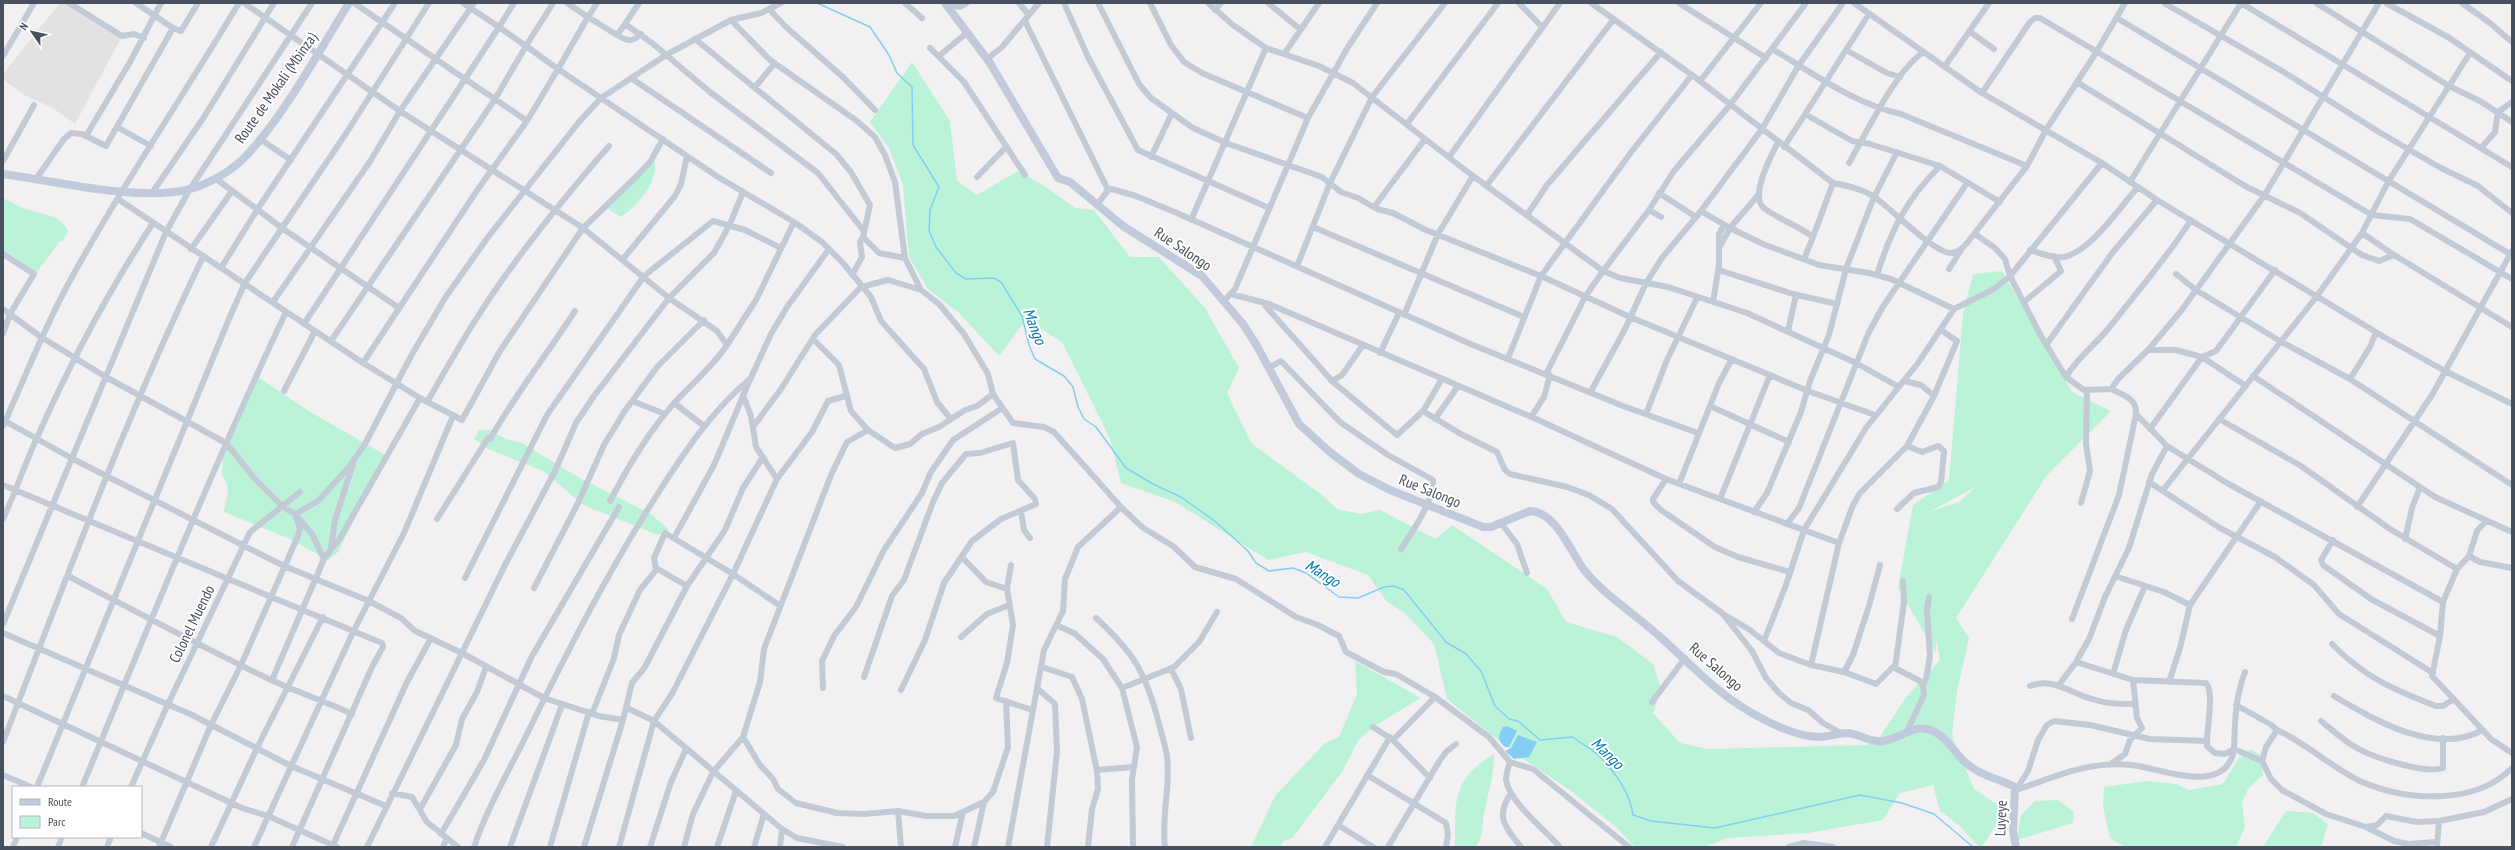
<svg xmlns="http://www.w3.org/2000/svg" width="2515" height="850" font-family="'PT Sans Narrow',sans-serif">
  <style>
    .education { fill: #e4e1e2 }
    .green { fill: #bbf3d8; fill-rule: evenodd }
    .water { fill: #84cef4 }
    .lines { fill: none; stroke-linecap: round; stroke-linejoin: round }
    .stream { stroke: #84cef4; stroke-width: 1.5 }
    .street { stroke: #c2cad6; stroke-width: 6 }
    .secondary { stroke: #c1cada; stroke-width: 8 }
    .labels { text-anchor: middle; stroke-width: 4; stroke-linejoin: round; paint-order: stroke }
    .street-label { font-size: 15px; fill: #46505f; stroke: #fff }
    .water-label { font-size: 16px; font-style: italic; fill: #0079b8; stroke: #fff }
  </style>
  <rect width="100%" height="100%" fill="#f2f0f0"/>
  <path class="education" d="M 60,3 L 64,3 L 121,38 L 75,124 L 53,108 L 26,96 L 3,79 L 3,74 Z"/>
  <path class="green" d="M 912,62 L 950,121 L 957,181 L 977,195 L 1018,171 L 1040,183 L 1075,208 L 1094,210 L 1130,257 L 1159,257 L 1205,308 L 1239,368 L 1227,393 L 1251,443 L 1322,495 L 1337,509 L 1361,514 L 1380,510 L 1436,539 L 1452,525 L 1547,589 L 1566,622 L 1617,637 L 1653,664 L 1661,689 L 1653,713 L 1680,743 L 1708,749 L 1867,745 L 1879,738 L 1907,696 L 1940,660 L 1936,639 L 1936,653 L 1898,588 L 1913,505 L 1949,480 L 1963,314 L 1973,274 L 2002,271 L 2072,392 L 2111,411 L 2047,475 L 1956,618 L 1969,638 L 1957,691 L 1952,735 L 1974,789 L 2005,810 L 1982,847 L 1979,847 L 1960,826 L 1940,811 L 1933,785 L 1900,793 L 1883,820 L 1808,833 L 1727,838 L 1705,847 L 1635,847 L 1616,827 L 1571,791 L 1516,754 L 1447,699 L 1434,644 L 1405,613 L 1387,602 L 1368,575 L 1306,552 L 1268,560 L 1175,502 L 1121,483 L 1110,439 L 1062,342 L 1026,320 L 999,356 L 959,313 L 928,289 L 909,257 L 903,185 L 889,148 L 870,122 ZM 1977,486 L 1959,502 L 1929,512 Z
    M 653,155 C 662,179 639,204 621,217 L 603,206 Z
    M 3,198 C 10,201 18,206 26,209 C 40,214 63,215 68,231 L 63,242 L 61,240 L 36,273 L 3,253 Z
    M 258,377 L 307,410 L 389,457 L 360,508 L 338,552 L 328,560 L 290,539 L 224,512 C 226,497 232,488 222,475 L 223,457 Z
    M 479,430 L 488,430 L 506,439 L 522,443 L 578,477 L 651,514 L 669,530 L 658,535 L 583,505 L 543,471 L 488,449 L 474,439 Z
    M 1355,661 L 1421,698 L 1376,725 L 1359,739 L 1342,772 L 1292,838 L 1283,841 L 1280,847 L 1251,847 L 1275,796 L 1325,743 L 1339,737 L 1357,694 Z
    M 2251,749 L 2260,755 L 2263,775 L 2248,789 L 2242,802 L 2245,827 L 2236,847 L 2125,847 L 2110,838 L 2103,807 L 2104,787 L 2147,781 L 2176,784 L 2189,790 L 2223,784 L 2239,758 Z
    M 1494,754 C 1494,778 1488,792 1484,815 C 1481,830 1485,832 1476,847 L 1455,846 C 1455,802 1452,779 1494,754 Z
    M 2058,800 L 2074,812 L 2073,823 L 2017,840 L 2021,815 L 2035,801 Z
    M 2286,811 L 2313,813 L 2328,824 L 2321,847 L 2263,847 Z"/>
  <path class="water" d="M 1507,726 L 1517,731 L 1509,747 L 1505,747 C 1497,740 1498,736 1503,727 Z
    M 1518,735 L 1537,742 L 1529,757 L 1514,759 L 1505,751 L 1511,748 Z"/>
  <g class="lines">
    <path class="stream" d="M 817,3 L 870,27 L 889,55 L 897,73 L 912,87 L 913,145 L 939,187 L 930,210 L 929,231 L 936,247 L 956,273 L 966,279 L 994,278 L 1001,282 L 1022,316 L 1029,345 L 1035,359 L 1064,376 L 1073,387 L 1078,407 L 1084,419 L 1096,427 L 1126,468 L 1153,484 L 1181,497 L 1216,522 L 1248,551 L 1256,563 L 1269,571 L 1293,568 L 1306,573 L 1339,597 L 1358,598 L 1384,587 L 1394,586 L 1404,590 L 1446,642 L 1466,654 L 1481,671 L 1495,706 L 1509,719 L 1518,721 L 1540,740 L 1573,737 C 1581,744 1591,748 1598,755 C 1614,771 1630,792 1633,815 L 1651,821 L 1715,828 L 1860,795 L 1902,803 L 1934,814 L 1973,847"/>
    <path class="street" d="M 69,3 L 122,36 L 134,34 L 144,38
      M 136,3 L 173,28
      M 244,3 L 400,111 L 583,228 L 669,298 L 717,331 L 727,345 C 713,366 695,381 678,399 C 650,429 629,465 610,501
      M 463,3 L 499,27 L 465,79 L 495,99 L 526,46 L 499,27 L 514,3
      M 567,3 L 588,17 L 558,69 L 718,177 L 794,222 L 822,242 L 843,263 L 871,297 L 881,321 L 924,369 L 937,402 L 950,418
      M 597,3 L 588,17 L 617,35 L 625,24 L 652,43 L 710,92 L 818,173 L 863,230
      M 905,3 L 922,18
      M 1019,3 L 1029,15
      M 1064,3 L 1088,57 L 1138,150 L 1269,208
      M 1098,3 L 1139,84 L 1151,98 L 1193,128 L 1226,143 L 1322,177 L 1341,192 L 1358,198 L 1377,209 L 1393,213 L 1426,230 L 1541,276 L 1630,317 L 1808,391 L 1875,415
      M 1150,3 L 1171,45 L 1184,62 L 1202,73 L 1308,118
      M 1208,3 L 1233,25 L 1266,48 L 1319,66 L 1353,83 L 1473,176 L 1603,271 L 1620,278 L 1668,287 L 1747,313 L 1856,363 L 1899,387
      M 1268,3 L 1300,29
      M 1519,3 L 1542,27
      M 1591,3 L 1692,75 L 1833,183 C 1847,186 1860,188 1873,196 C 1889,206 1934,254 1952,253 C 1958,252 1963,248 1967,243 L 2027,166 L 2046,130 L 2097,51 L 2125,3
      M 1679,3 L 1766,58
      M 1854,3 L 1982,93 L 2102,163 L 2157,200 L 2384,337 L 2445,371 L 2512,404
      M 2164,3 L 2287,74 L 2379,132 L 2439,167 L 2478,186 L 2512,213
      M 2241,3 L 2512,167
      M 2316,3 L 2449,86 L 2480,101 L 2512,122
      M 2386,3 L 2448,37 L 2512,81
      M 2462,3 L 2490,23 L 2512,42
      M 947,5 L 960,7 L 967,3
      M 770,10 L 786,27 L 844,78 L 875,110
      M 1215,10 L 1221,3
      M 2117,18 L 2510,254
      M 731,20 L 770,60 L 857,121 L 875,137 L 885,155 L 895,182 L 905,258 L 921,290 L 939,304 L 964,334 L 988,374 L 993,394 L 1013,423 L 1044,427 L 1054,432 L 1121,507 L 1142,527 L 1174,547 L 1195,567 L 1236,579 L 1296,617 L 1318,625 L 1339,636 L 1346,652 L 1384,672 L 1396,674 L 1435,697 L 1489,737 L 1510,762 L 1533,769 L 1629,847
      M 1025,21 L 1108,190 L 1097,205
      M 625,24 L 639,3
      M 1969,31 L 1994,49
      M 617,35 C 627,41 632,43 641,34
      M 695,39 L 836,154 L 851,172 L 870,205 L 863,237 L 879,253 L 905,258
      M 930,48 L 964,82 L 1025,175
      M 1772,49 C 1813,73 1854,104 1901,114 L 2027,166
      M 1846,50 L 1887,73 L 1900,77
      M 1284,54 L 1319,3
      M 3,56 L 34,3
      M 939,56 L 968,32
      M 987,59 L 1002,47 L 1039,3
      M 1945,66 L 1989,3
      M 631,78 L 771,173
      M 1700,81 L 1761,3
      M 2077,82 L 2245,186 L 2300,213 L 2362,255 L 2379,261 L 2394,255
      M 755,87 L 775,63
      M 1982,93 L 2030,22 L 2035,18 L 2040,18 L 2372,215 L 2410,219 L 2512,279
      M 1805,114 L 1852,141 L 1870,144 L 1940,166 L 2000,202
      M 1407,124 L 1498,3
      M 117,127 L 151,146
      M 86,136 L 130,62 L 161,3
      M 260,139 L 291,160
      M 1778,142 C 1771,156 1749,197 1764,208 C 1779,220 1798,225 1813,237 L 1804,259
      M 1784,147 L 1869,14
      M 2482,147 L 2495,132 L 2498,112 L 2512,102
      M 1151,157 L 1172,113
      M 1449,157 L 1560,3
      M 3,161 L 34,105
      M 1849,163 C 1866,134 1896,69 1924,52
      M 977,177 L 1006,147
      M 215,178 L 282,228 L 347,132 L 429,3
      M 36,179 L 64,139 L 71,133 L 82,134 L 106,146 L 173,28 L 181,31 L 198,3
      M 2130,182 L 2241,3
      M 1487,185 L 1613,20
      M 1108,190 L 1112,189 L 1136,196 L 1177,213 L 1473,345 L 1623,406 L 1698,433
      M 152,193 L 204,117 L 274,3
      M 1659,193 L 1696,217
      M 118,199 L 363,363 L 420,398 L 462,420 L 500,351 L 583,228 L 638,175 L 650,162 L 663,139
      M 1374,207 L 1425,139
      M 1649,210 L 1661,217
      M 1701,211 L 1730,228 L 1763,244 L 1819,265 L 1869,273 L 1891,279 L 1954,309 L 1918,363 L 1866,428 L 1804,530 L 1786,585 L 1764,641
      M 1527,215 L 1547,185 L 1661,52
      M 1191,220 L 1266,48
      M 1313,227 L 1524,317
      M 2362,233 L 2394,255 L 2512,327
      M 1975,234 L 1995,248 L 2005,259 L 2010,276 L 2041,336 L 2066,377 L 2084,390 L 2111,389 L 2119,378 L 2148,350 L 2181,311 L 2264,196 L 2379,3
      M 1813,237 L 1833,183
      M 1720,246 L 1730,228 L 1759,194
      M 191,249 L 232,191
      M 2030,250 C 2040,253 2053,259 2064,257 C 2091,251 2120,207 2138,187
      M 3,254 L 34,274 L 10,314 L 3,334
      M 623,259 L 675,196 L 681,184 L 687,156
      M 1297,266 L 1330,183 L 1372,97 L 1445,3
      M 221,268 L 257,210 L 395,3
      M 1949,269 L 1961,250
      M 1719,270 L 1793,294 L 1837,304
      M 2176,274 L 2196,290 L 2280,341 L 2350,379 L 2512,485
      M 852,275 L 862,257 L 860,242 L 863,237
      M 1877,275 C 1891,230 1906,200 1940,166
      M 1231,294 L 1269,304 L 1536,419 L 1666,479 L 1839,543
      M 1224,301 L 1235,289 L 1308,118 L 1348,47 L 1377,3
      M 273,302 L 371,160 L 400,111 L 474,3
      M 1262,302 L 1333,382 L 1397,435 L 1423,411 L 1442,379
      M 1713,302 L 1719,265 L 1719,234 L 1724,225
      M 2024,302 L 2061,271 L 2054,256
      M 3,309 L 41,337 L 106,377 L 226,443 L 255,479 L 283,507 L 295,514 L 312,534 L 324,559 L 272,680
      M 1954,309 L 1994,289 L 2010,276 L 2102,163
      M 1404,315 L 1438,234 L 1473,176
      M 304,324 L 465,79 L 354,3
      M 1788,331 L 1796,295
      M 813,339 L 839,365 L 851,411 L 868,430 L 895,448 L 910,444 L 922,434 L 939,427 L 965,410 L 977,406 L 993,394
      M 331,341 L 495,99 L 527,121 L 558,69 L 526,46 L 553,3
      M 727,345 L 756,300 L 794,222
      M 2046,345 L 2113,252 L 2157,200
      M 2148,350 L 2176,350 L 2202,357 L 2246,386
      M 1380,353 L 1399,313
      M 1508,358 L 1541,276 L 1632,151 L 1692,75
      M 363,363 L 478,189 L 527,121
      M 1270,367 L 1281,361 L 1340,422 L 1388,455 L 1433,480 C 1434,501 1412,532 1401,549
      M 1546,374 L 1585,297 L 1603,271 L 1649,210 L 1674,171 L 1730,105 L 1806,3
      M 2253,376 L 2435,497 L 2512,532
      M 2066,377 C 2077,358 2094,346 2108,329 C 2136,293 2167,258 2191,220
      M 2350,379 L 2370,347 L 2376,332
      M 1332,381 L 1342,375 L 1363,345
      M 2111,389 C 2123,395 2137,398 2136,414 L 2167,446 L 2227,483 L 2443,602
      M 284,391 L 315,331
      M 1591,391 L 1624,331 L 1646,283 L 1662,258 L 1701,211 L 1762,129 L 1799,65 L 1843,3
      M 743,395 L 751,416 L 756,447 L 777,479
      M 1934,396 L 1957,341 L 1941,330
      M 632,401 L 665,414
      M 427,402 C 444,373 460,344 478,316 C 517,255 562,200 609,146
      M 674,403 L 704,426
      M 1710,406 L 1789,442
      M 1423,411 L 1459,433 L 1497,452 L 1505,470 L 1510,474 L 1567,487 L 1589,495 L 1612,509 L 1678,581 L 1722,613 L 1752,651 L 1766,678 L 1779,693 L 1791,703 L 1808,710 L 1823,723 L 1841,733
      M 1646,414 L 1667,360 L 1697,298
      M 1531,417 L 1544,397 L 1550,375
      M 1435,419 L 1458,386
      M 2219,419 L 2301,466 L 2390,529 L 2457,569
      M 5,421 L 73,459 L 284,566 L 369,601 L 401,618 L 415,631 L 462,653 L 544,698 L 599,716 L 623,720 L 632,683 L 645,667 L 687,586 L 725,530 L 743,488 L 763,457
      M 3,426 C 24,380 42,333 66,288 C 119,190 182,98 239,3
      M 753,427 L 781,389 L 815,335 L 861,287 L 888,280 L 921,290
      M 2150,429 L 2202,357 L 2216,351 L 2275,270
      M 490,439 C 516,394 547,354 575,311
      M 1666,479 L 1653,499 L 1653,502 L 1661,510 L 1715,547 L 1738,557 L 1790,572
      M 2149,482 L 2220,528 L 2275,557 L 2314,585 L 2339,614 L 2433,673
      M 1679,484 L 1719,383 L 1732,359
      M 3,485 L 382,643 L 383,647 L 372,667 L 292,847
      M 2163,490 L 2317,296 L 2362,233 L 2388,182 L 2470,53
      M 1720,499 L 1770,375
      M 2081,503 L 2090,471 L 2086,444 L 2087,390
      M 2357,507 L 2432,395 L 2512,251
      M 1897,509 L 1914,493 L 1938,487 L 1941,482 L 1944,451 L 1938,446 L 1922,452 L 1907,446 L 1934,396 L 1921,385 L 1904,381
      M 1021,511 L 1024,530 L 1030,538
      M 1754,512 L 1767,493 L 1801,412 L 1810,381 L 1829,335 L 1846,269 L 1874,197 L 1896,154
      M 3,519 C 15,493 24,466 36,440 C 69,365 108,292 153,223
      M 437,519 L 488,438
      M 2486,521 L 2477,531 L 2469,556 L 2457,569 L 2443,602 L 2440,636 L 2432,676 L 2491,739 L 2512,753
      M 1500,522 L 1517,544 L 1527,573
      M 1787,524 L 1799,508 L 1868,334 L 1882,308 L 1967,183
      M 674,538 L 714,465 L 748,384 L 771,334 L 787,307 L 829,249
      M 2405,539 L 2412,508 L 2420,487
      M 2333,540 L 2321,560 L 2323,565 L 2371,599 L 2440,636
      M 331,549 L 339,540 L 420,398
      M 2469,556 L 2480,562 L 2512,568
      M 962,557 L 986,582 L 1007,589
      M 324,559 L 331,549 L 335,520 L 353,464
      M 1011,565 L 1007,589 L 1013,625 L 1007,663 L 996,698 L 1032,710
      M 656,568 L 687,586
      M 68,576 C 135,611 202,647 271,680 C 297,692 325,701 352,714
      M 2115,576 L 2164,592 L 2190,605
      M 465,578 L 547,415 L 644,276 L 713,221 L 745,230 L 781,248
      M 534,588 L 578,503 L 604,445 L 624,412 L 657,367 L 704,320
      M 1725,615 L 1750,630 L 1779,653 L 1811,665 L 1844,672 L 1876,684 L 1893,667 L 1920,681 L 1923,685
      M 1096,618 C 1133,652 1145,671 1158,720 C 1161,732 1165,744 1167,756 C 1171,786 1161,817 1165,847
      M 2072,619 L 2119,495 L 2136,414
      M 3,624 L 166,232 L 190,189 L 312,3
      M 1056,625 L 1074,633 L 1103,659 L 1122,688 L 1137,747 L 1132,779 L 1133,847
      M 3,633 L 190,714 L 291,766 L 386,806
      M 961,637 L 987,614 L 1009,605
      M 2332,644 C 2364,677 2394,690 2436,706 L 2443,706 L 2454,699
      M 2076,662 L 2133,680 L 2206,683 C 2215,692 2206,732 2207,746 L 2215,753 L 2225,754 L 2234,749 C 2235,722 2235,698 2245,672
      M 1811,665 L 1839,543 L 1853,505 L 1860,493 L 1907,446
      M 1042,667 L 1072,677 L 1082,699 L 1097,771 L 1098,789 L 1092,809 L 1088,847
      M 1895,668 L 1904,602 L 1903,581
      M 1171,669 L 1181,689 L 1191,738
      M 1844,672 L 1853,655 L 1869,606 L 1880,565
      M 2113,674 L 2126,630 L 2145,586
      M 864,677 L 892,596 L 904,580 L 933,502 L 942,483 L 966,454 L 980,453 L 1013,443 L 1018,480 L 1035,499 L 1036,504 L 1001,519 L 972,541 L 944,583 L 925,640 L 901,690
      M 2169,682 L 2180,648 L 2190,605 L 2261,501
      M 2030,686 C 2054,677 2070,693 2092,699 C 2107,704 2120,704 2135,704
      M 2058,686 L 2076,662 L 2089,639 L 2105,597 L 2129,548 L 2152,474 L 2167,446
      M 823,688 L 822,661 L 834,636 L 856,607 L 884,550 L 922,493 L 931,472 L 953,440 L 1001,409
      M 1037,688 L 1055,704 L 1057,752 L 1047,847
      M 1122,688 L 1174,667 L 1199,642 L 1217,612
      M 3,696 L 242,808 L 268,816 L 337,847
      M 2334,696 C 2376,721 2435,756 2483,730
      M 1652,702 L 1685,658
      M 2236,705 L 2270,724 L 2277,730 L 2266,747 L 2262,761 L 2271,779 L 2282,790 L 2326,814 L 2366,827 L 2394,841 L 2408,844 L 2437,842
      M 627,708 L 654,721 L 782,829 L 797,838 L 843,847
      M 592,714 L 614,658 L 619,635 L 640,590 L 656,570 L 654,558 L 665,533 L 733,574 L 779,605
      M 2321,721 C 2332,730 2344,741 2357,748 C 2374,758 2425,774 2443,768 L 2443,738
      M 1373,727 L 1393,740 L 1430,778
      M 2277,730 C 2306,743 2331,767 2360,781 C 2405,801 2475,806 2512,768
      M 1906,733 L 1924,695 L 1923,685 L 1926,679 L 1930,656 L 1927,610 L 1929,597
      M 743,737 L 760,765 L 773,779 L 778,789 L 796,803 L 837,813 L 864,814 L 898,811 L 926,816 L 954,816 L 984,802 L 993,792 L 1008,747 L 1006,701
      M 1393,740 L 1435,697
      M 3,742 C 66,579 127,414 203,257
      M 1510,762 C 1508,768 1506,775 1506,780 C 1510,803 1545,830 1560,847
      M 2111,764 L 2125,754 L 2130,740 L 2142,728 L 2137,718 L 2133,680
      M 1097,770 L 1133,767
      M 3,775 L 31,787
      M 1367,775 L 1446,823 L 1448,835 L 1446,847
      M 37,787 L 231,314 L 245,283 L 282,228 L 399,308
      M 82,787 C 148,628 212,468 286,312
      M 131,787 L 168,704 L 250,532 L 300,492
      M 2016,790 C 2038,783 2068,770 2089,767 C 2104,764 2124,763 2138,766 C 2168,771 2227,795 2234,749 L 2262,761
      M 2016,790 L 2028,771 L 2038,740 L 2047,725 L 2054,721 L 2090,725 L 2150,739 L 2207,741
      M 392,793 L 412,797 L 427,822 L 458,847
      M 1511,793 C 1495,817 1505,827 1521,847
      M 420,809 L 456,745 L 462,719 L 477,692 L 486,667
      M 898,811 L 901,847
      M 1338,825 L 1373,847
      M 2366,827 L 2377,825 L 2386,816 L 2417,822 L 2439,821 L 2484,812 L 2512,799
      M 141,833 L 171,847
      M 441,834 L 484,760 L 532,656 L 619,507
      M 333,845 L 407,682 L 431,638
      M 13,847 L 17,837
      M 58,847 L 62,837
      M 107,847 L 111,837
      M 159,847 L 211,725 L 241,665 L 298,536 L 300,528 L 295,514 L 318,501 L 349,467 L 365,444 L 411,356 L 445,298 L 488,237 L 579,122 L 601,98 L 666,55 L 731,20 L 761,13 L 781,3
      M 211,847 L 257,748 L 323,617
      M 254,847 L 354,630 L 404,533 L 453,416
      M 367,847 L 505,565 L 555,471 L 576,423 L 594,396 L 669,298 L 714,253 L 730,224 L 743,192
      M 443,847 L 447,838
      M 474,847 C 487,809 506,776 524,740 C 564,658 606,575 655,498 C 683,454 711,411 751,378
      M 510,847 L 562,705
      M 550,847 L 589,712
      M 584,847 L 623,720
      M 619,847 L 654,721 L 673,692 L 733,574 L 777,479 L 812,432 L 828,401 L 845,396
      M 650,847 L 671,782 L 686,749
      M 684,847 L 693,814 L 713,772 L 743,737 L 760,682 L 764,649 L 831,475 L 847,442 L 868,430
      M 717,847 L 736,791
      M 754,847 L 764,814
      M 780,847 L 782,829
      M 955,847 L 963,812
      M 974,847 L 984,802
      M 1008,847 L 1044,650 L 1063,611 L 1065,579 L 1078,547 L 1121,507
      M 1325,847 L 1390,737
      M 1388,847 L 1440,760 L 1446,752 L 1456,744
      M 1789,847 L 1804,843 L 1833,847
      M 2437,847 L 2439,821"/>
    <path class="secondary" d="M 945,3 L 990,63 L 1058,178 L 1070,182 L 1123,226 L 1202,276 L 1243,324 L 1257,346 L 1299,424 L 1331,453 L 1359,474 L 1390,490 L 1483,527 L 1491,527 L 1530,511 C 1557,512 1570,552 1585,571 C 1603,593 1629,610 1651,629 C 1675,649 1696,672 1720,691 C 1741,709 1790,737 1818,737 C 1828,737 1837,733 1848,733 C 1860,734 1870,743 1883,741 C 1897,740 1911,726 1926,729 C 1945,732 1953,752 1966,763 C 1981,776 1998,778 2015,787 L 2013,831 L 2016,847
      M 3,174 C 53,181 125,198 174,192 C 198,190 227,175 244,158 C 283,118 319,51 349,3"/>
  </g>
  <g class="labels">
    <g class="street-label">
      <text transform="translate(276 88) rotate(-55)" y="5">Route de Mokali (Mbinza)</text>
      <text transform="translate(1183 249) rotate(34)" y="5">Rue Salongo</text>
      <text transform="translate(1430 491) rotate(22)" y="5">Rue Salongo</text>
      <text transform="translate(192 624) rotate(-64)" y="5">Colonel Muendo</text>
      <text transform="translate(1716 667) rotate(41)" y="5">Rue Salongo</text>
      <text transform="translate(2001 818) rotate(-88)" y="5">Luyeye</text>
    </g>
    <g class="water-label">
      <text transform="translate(1035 326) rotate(69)" y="6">Mango</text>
      <text transform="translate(1323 573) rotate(32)" y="6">Mango</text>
      <text transform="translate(1608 753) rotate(44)" y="6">Mango</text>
    </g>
  </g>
  <rect width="2515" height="850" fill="none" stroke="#46505f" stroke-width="8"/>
  <rect x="12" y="786" width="130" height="52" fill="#ffffff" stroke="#b5b9bf"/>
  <rect x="20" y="799" width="20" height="6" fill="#c1cada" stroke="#b5b9bf"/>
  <text x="48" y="806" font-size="12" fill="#46505f">Route</text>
  <rect x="20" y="816" width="20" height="12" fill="#bbf3d8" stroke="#b5b9bf"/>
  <text x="48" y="826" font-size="12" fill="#46505f">Parc</text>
  <g transform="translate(32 32) rotate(304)" stroke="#ffffff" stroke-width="3" paint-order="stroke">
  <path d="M0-3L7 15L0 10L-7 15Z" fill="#46505f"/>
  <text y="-6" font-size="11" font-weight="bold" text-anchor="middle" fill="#46505f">N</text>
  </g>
</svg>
